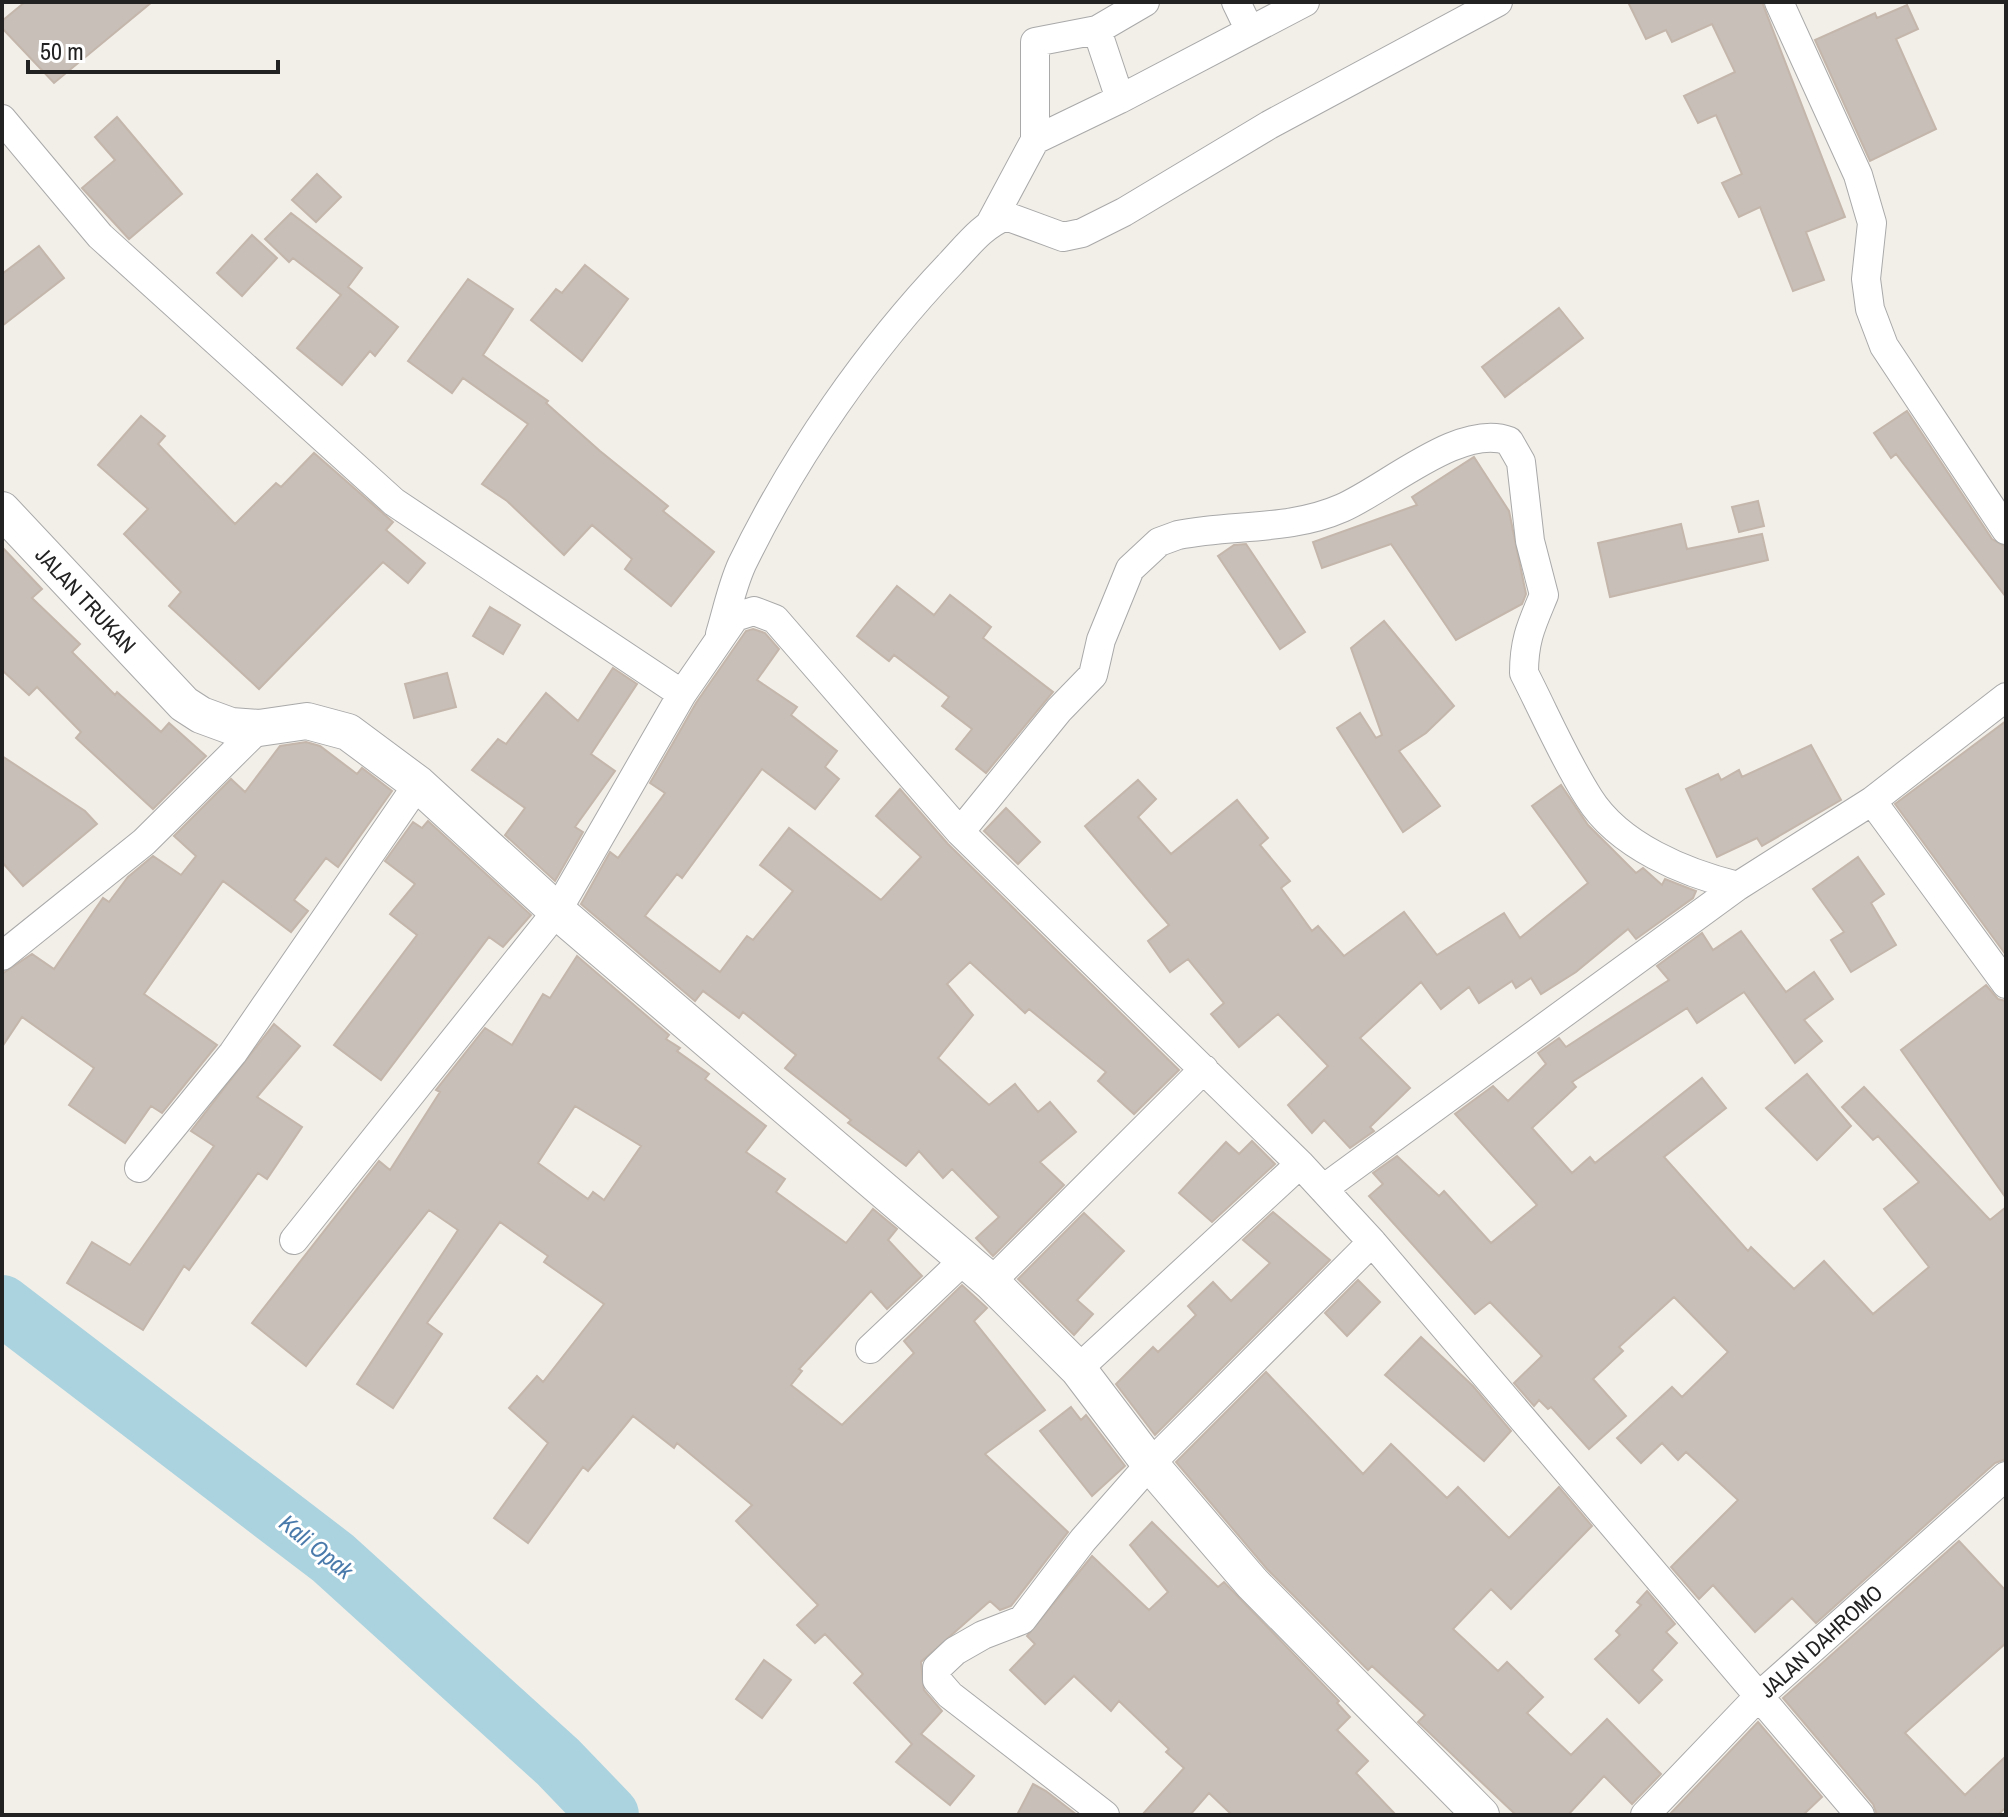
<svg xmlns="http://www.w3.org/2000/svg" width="2008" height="1817" font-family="'Archivo Narrow',sans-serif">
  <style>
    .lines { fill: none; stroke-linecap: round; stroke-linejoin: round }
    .river { stroke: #aad3df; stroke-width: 60 }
    .building { fill: #c7bfb8; stroke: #c4b6ab; stroke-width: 2; fill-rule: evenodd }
    .minor-casing { stroke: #a9a9a9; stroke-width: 30 }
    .tertiary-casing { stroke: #a9a9a9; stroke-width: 38 }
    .minor { stroke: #fff; stroke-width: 28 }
    .tertiary { stroke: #fff; stroke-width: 36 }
    .labels { text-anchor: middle; stroke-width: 6; stroke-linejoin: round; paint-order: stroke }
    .street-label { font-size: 22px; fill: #222; stroke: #fff }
    .water-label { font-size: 24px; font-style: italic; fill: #4a7aab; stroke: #fff }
  </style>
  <rect width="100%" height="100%" fill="#f2efe9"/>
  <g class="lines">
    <path class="river" d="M 2,1305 L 333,1558 L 558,1762 L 609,1815"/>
  </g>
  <path class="building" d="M 25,2 L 152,2 L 54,83 L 2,28 L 2,21 Z
    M 1628,2 L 1762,2 L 1845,217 L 1806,232 L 1824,280 L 1793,291 L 1760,207 L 1739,217 L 1722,183 L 1742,174 L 1716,115 L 1698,123 L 1684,96 L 1735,72 L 1712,24 L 1672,42 L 1666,30 L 1646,39 Z
    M 1907,5 L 1918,29 L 1896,39 L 1936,129 L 1870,161 L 1815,40 L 1875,13 L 1877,18 Z
    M 117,117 L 182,194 L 129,239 L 82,188 L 115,160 L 95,137 Z
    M 317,174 L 341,197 L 316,222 L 292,200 Z
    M 291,213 L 362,268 L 348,287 L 398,327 L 375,356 L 370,351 L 342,385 L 297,348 L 341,295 L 293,258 L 289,262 L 265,239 Z
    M 252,235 L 277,258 L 242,296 L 217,273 Z
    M 39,246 L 64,278 L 2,326 L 2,274 Z
    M 585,265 L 628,299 L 582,361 L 531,320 L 556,289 L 562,293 Z
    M 468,279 L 513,309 L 483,355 L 548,401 L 546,403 L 600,451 L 668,506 L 663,511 L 714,552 L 671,606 L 625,569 L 632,559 L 592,525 L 564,555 L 507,501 L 482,484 L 528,424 L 463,378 L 452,393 L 408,361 Z
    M 1559,308 L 1583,338 L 1505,397 L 1482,367 Z
    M 1907,411 L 1992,539 L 2006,547 L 2006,597 L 1896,454 L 1891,458 L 1874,433 Z
    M 141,416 L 165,436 L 158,444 L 235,524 L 276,483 L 281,487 L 314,453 L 393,522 L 386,530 L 425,563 L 408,583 L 383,562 L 259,689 L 169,606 L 181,592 L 124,534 L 148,509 L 98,465 Z
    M 1474,457 L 1509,511 L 1526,594 L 1522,604 L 1456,640 L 1391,544 L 1322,568 L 1313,542 L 1417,505 L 1412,497 Z
    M 1758,501 L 1764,526 L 1739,532 L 1732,507 Z
    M 1681,524 L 1687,549 L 1762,534 L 1768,560 L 1610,597 L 1598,543 Z
    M 1246,544 L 1305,632 L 1280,649 L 1218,556 L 1234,545 Z
    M 2,547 L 42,589 L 32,598 L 80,644 L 72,652 L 115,695 L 117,692 L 161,732 L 169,723 L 206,756 L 153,809 L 76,738 L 81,732 L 37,687 L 29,695 L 2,670 Z
    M 897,586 L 934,615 L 950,595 L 991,627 L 983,638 L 1053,692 L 986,773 L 956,749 L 972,729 L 942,706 L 949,697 L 894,655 L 889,661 L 857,636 Z
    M 490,607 L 520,625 L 503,654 L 473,636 Z
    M 1384,621 L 1454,706 L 1426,733 L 1399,751 L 1440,806 L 1403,832 L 1337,728 L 1360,713 L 1376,738 L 1382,735 L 1351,648 Z
    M 753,629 L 765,633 L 779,649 L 757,680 L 797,707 L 791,715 L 837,751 L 825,767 L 839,779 L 815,809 L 762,769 L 682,878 L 677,874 L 645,916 L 720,972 L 747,936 L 753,940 L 793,891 L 760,865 L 789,828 L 881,900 L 921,857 L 876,816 L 900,789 L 948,844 L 1179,1070 L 1134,1114 L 1098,1081 L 1106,1072 L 1029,1009 L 1025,1013 L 970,962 L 947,984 L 973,1015 L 938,1058 L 989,1105 L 1015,1084 L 1038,1112 L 1050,1102 L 1076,1132 L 1040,1162 L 1064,1185 L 993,1256 L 976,1238 L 999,1217 L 952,1169 L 943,1178 L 919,1151 L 906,1166 L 848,1123 L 851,1120 L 785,1068 L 796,1055 L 743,1012 L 739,1018 L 703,991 L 695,1001 L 581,904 L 610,852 L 618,858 L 665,793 L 650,783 L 696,703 L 746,631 Z
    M 613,668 L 637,684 L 591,754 L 615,771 L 575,827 L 583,832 L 555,881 L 505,835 L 525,808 L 472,770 L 498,739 L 506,744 L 546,693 L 578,721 Z
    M 447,673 L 456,707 L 414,718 L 405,684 Z
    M 2006,721 L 2006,955 L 1895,804 Z
    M 306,742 L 320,746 L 357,774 L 362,768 L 392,791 L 338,867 L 326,858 L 294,900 L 308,911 L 291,932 L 223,881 L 144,994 L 217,1045 L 162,1113 L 151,1106 L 125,1143 L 69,1105 L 94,1068 L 22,1017 L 2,1047 L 2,974 L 32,954 L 54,969 L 103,898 L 109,902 L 128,877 L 153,856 L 181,875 L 196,856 L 174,836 L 231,779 L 245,792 L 280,746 Z
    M 1811,745 L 1841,800 L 1762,846 L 1757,838 L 1717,857 L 1686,789 L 1718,774 L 1721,780 L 1739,770 L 1742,777 Z
    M 2,756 L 85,811 L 97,824 L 23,886 L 2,862 Z
    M 1138,780 L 1156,799 L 1138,817 L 1171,854 L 1237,800 L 1268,838 L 1260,845 L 1290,881 L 1281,888 L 1312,931 L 1318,926 L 1344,956 L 1404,912 L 1437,955 L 1504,913 L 1520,938 L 1588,883 L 1532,806 L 1561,785 L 1588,825 L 1636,873 L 1643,868 L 1662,885 L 1665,879 L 1696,891 L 1693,898 L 1636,939 L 1628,929 L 1576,972 L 1541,994 L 1531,978 L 1516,988 L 1512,981 L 1479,1003 L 1469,987 L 1441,1009 L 1421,982 L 1360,1038 L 1410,1088 L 1370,1127 L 1374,1131 L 1350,1148 L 1324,1120 L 1312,1133 L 1288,1105 L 1328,1066 L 1278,1014 L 1239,1047 L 1211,1014 L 1224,1003 L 1188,959 L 1170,972 L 1148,941 L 1169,925 L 1085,826 Z
    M 1006,808 L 1040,842 L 1018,864 L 984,831 Z
    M 428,821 L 531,915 L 503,947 L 489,937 L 381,1080 L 334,1045 L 417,935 L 390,914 L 415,884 L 385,861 L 413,822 L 422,828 Z
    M 1858,857 L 1884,894 L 1871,903 L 1896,945 L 1851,972 L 1831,940 L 1844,932 L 1813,889 Z
    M 1741,931 L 1786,992 L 1814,972 L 1833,999 L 1804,1020 L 1822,1041 L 1795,1063 L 1744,992 L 1697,1023 L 1687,1008 L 1572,1082 L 1576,1087 L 1532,1128 L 1572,1173 L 1590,1157 L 1595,1163 L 1702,1078 L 1726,1108 L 1664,1157 L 1748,1251 L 1751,1247 L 1794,1289 L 1824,1261 L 1873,1314 L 1929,1267 L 1884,1209 L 1919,1182 L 1878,1136 L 1873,1140 L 1842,1107 L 1864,1087 L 1990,1220 L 2006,1207 L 2006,1459 L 1995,1463 L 1816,1623 L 1792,1598 L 1755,1632 L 1713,1585 L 1699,1599 L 1671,1567 L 1738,1500 L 1686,1452 L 1678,1460 L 1662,1443 L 1641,1463 L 1617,1438 L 1672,1387 L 1682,1397 L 1728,1352 L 1674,1297 L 1619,1347 L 1623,1351 L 1593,1379 L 1626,1416 L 1589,1449 L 1551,1407 L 1548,1409 L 1539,1400 L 1534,1406 L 1514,1383 L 1542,1356 L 1490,1302 L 1475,1314 L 1369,1196 L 1383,1184 L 1373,1173 L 1397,1156 L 1439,1196 L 1444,1191 L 1491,1243 L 1537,1205 L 1455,1114 L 1493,1086 L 1508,1101 L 1546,1064 L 1538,1053 L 1559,1038 L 1566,1047 L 1669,980 L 1657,966 L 1702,933 L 1713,950 Z
    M 577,956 L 669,1035 L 666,1039 L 680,1048 L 677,1051 L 709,1074 L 705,1079 L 766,1126 L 746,1152 L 785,1179 L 776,1192 L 846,1243 L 873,1209 L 897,1229 L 888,1240 L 922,1276 L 887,1309 L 871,1291 L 799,1369 L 802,1371 L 791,1385 L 842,1425 L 914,1353 L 904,1341 L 962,1285 L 987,1308 L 974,1321 L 1045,1410 L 985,1454 L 1068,1532 L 1011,1606 L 1000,1610 L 990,1601 L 921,1662 L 924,1690 L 942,1711 L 921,1734 L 974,1776 L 950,1805 L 896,1762 L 912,1744 L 854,1683 L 863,1674 L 825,1634 L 815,1643 L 797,1625 L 818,1605 L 736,1521 L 752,1505 L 677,1443 L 674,1448 L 633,1416 L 588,1471 L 583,1467 L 528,1543 L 494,1518 L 548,1443 L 509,1408 L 537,1376 L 543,1382 L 604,1304 L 544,1262 L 548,1256 L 500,1222 L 427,1323 L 442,1334 L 393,1408 L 357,1384 L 458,1230 L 429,1210 L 306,1366 L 252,1323 L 379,1161 L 390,1170 L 440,1092 L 436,1090 L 485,1028 L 512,1045 L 543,994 L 550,998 ZM 575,1106 L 641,1146 L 604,1200 L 593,1192 L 588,1199 L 538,1163 Z
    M 1986,985 L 1998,999 L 2006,1001 L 2006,1198 L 1901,1050 Z
    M 274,1024 L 300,1046 L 257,1097 L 302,1127 L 267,1179 L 258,1173 L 189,1270 L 184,1266 L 143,1330 L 67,1283 L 92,1242 L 130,1265 L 214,1146 L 191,1131 Z
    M 1807,1074 L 1851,1126 L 1817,1160 L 1766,1108 Z
    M 1252,1141 L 1275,1164 L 1212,1222 L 1179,1193 L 1226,1142 L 1239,1154 Z
    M 1273,1212 L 1330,1260 L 1155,1435 L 1116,1384 L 1153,1347 L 1158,1352 L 1196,1315 L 1188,1306 L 1213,1282 L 1231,1301 L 1270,1263 L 1243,1240 Z
    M 1084,1213 L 1124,1251 L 1077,1300 L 1093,1314 L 1074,1335 L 1018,1279 Z
    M 1358,1280 L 1380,1302 L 1347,1336 L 1325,1313 Z
    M 1421,1337 L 1473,1386 L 1511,1431 L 1484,1461 L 1385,1375 Z
    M 1266,1372 L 1363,1474 L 1391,1444 L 1447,1498 L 1458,1487 L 1509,1538 L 1559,1487 L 1592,1526 L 1511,1609 L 1491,1589 L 1453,1629 L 1498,1671 L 1507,1662 L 1543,1697 L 1527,1713 L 1571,1755 L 1607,1719 L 1661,1774 L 1632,1804 L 1604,1776 L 1568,1815 L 1516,1815 L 1418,1722 L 1425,1715 L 1372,1666 L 1368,1670 L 1267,1569 L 1176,1462 Z
    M 1071,1407 L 1081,1420 L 1086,1415 L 1125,1466 L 1092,1496 L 1040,1431 Z
    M 1152,1522 L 1218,1587 L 1224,1582 L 1339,1701 L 1337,1703 L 1350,1717 L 1337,1730 L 1368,1761 L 1356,1773 L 1396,1815 L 1232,1815 L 1209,1793 L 1190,1815 L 1142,1815 L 1184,1768 L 1166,1752 L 1169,1749 L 1119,1701 L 1111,1711 L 1074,1676 L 1045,1704 L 1010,1670 L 1035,1644 L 1027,1636 L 1092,1556 L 1149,1610 L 1168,1592 L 1130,1545 Z
    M 1959,1541 L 2006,1591 L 2006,1643 L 1905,1733 L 1965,1795 L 2006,1756 L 2006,1807 L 1998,1815 L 1877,1815 L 1873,1804 L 1783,1698 Z
    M 1647,1591 L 1675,1624 L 1666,1632 L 1677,1643 L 1652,1670 L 1662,1680 L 1639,1703 L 1595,1659 L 1620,1635 L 1616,1631 L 1641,1605 L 1637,1602 Z
    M 764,1660 L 791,1680 L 762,1718 L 736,1699 Z
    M 1758,1722 L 1822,1797 L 1803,1815 L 1669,1815 Z
    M 1033,1784 L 1046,1791 L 1077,1815 L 1017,1815 Z"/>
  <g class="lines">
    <defs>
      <path id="minor" d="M 1236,2 L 1250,31
        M 1779,2 L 1858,175 L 1872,223 L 1866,279 L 1870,309 L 1884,346 L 2006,530
        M 1120,99 L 1305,2
        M 2,119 L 100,236 L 394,502 L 682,694
        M 1035,140 L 1120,99 L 1097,30
        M 991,222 L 1035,140 L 1035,42 L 1097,30 L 1145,2
        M 720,634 C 727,611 732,586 742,564 C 795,455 868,350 951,263 C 968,245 983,225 1006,216 L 1063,237 L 1082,233 L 1124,212 L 1269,125 L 1498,2
        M 1872,801 L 2006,984
        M 960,832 L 1059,710 L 1093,675 L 1101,640 L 1130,569 L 1159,542 L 1178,535 C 1232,524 1290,531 1342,508 C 1386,489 1461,422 1509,441 L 1521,462 L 1530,541 L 1544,595 C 1532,624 1524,639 1524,673 C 1545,714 1564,759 1589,798 C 1619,846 1685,873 1738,886
        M 2,956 L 144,842 L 259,728
        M 139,1168 L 233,1053 L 418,784
        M 1323,1189 L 1738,886 L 1872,801 L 2006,697
        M 294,1240 L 557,911 L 682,694 L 735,617 L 754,611 L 775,619 L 960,832 L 1300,1164 L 1372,1242 L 1860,1815
        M 991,1282 L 1204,1069
        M 870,1349 L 965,1259
        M 1078,1369 L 1300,1164
        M 1105,1815 L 950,1695 L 937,1680 L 937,1668 L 955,1651 L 983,1635 L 1022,1620 L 1083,1540 L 1150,1464 L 1372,1242
        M 1645,1815 L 1758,1697 L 2006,1476"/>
      <path id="tertiary" d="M 2,510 L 184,704 L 201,715 L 231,726 L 259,728 L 307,721 L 348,732 L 418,784 L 557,911 L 991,1282 L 1078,1369 L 1150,1464 L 1252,1583 L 1481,1815"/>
    </defs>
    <use href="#minor" class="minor-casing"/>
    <use href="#tertiary" class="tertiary-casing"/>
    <use href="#minor" class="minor"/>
    <use href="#tertiary" class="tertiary"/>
  </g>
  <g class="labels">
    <g class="street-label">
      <text transform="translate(86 600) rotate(47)" y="8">JALAN TRUKAN</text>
      <text transform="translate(1821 1641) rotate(-42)" y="8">JALAN DAHROMO</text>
    </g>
    <g class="water-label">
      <text transform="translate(316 1547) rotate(39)" y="8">Kali Opak</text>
    </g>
  </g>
  <rect width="2008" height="1817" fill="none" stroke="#222222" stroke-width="8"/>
  <path d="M28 60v12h250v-12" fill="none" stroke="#222222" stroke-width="4"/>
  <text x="40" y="60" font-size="24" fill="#222222" stroke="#ffffff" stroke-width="6" paint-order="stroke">50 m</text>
</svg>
